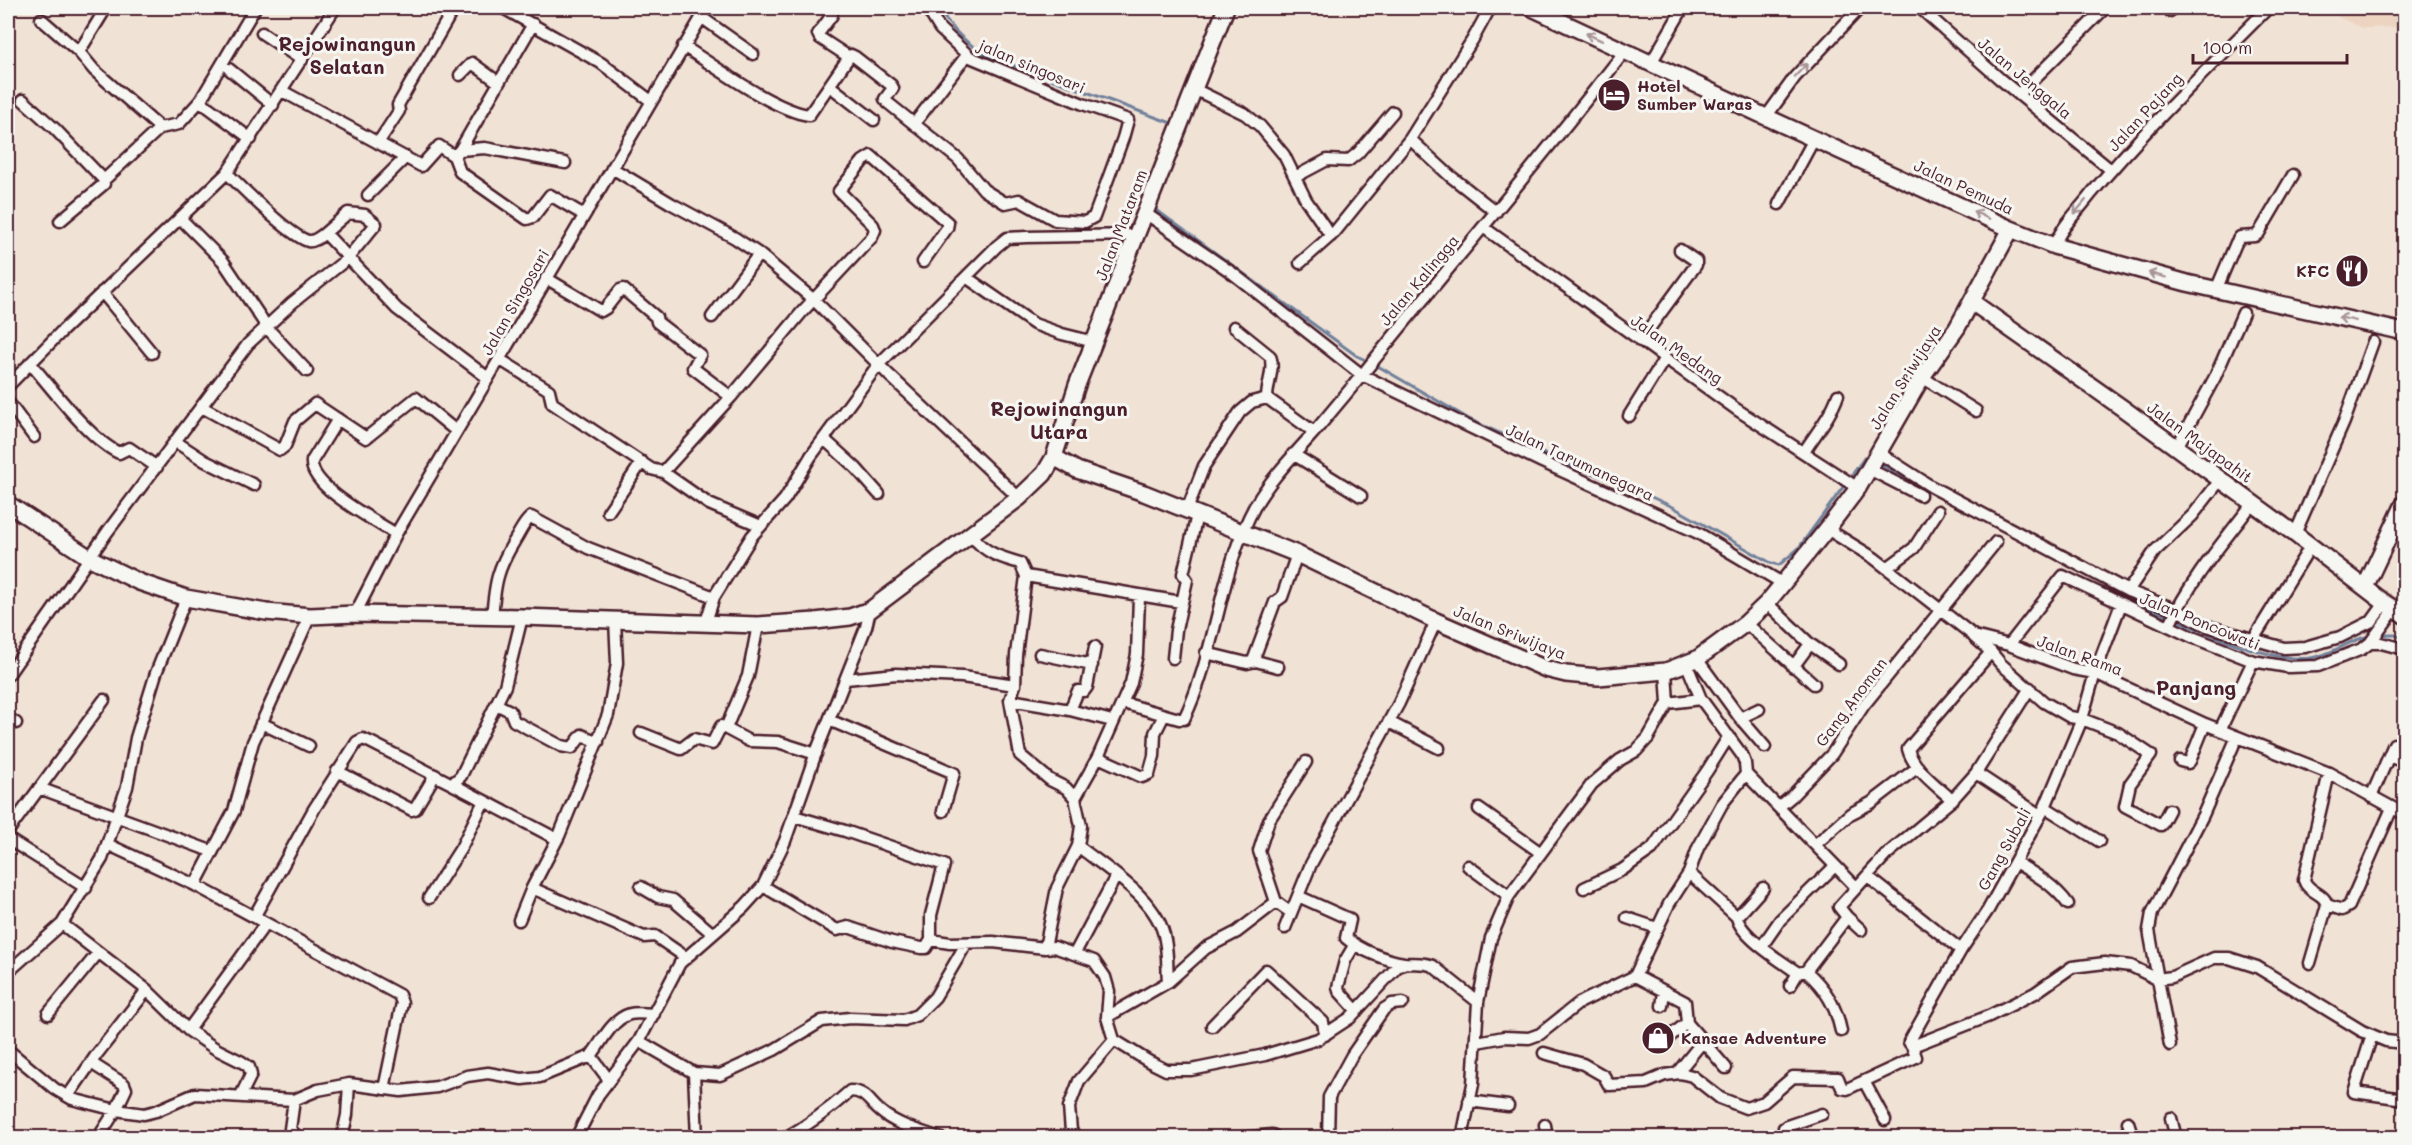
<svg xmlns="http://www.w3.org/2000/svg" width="2412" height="1145" font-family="Mali,sans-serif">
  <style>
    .built { fill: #ecd4c1 }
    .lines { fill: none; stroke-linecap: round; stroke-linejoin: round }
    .stream { stroke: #70809c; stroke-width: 3 }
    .street-casing { stroke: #4a1f2b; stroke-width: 15 }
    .secondary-casing { stroke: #4a1f2b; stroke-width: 20 }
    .street { stroke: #f6f6f2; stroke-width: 10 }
    .secondary { stroke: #f6f6f2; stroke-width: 15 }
    .oneway { stroke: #a99598 }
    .labels { text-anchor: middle; stroke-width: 6; stroke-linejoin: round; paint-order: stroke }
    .street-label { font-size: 16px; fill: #4a1f2b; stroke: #f6f6f2 }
    .poi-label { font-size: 16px; font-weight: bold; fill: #4a1f2b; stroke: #f6f6f2; text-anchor: start }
    .quarter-label { font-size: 20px; font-weight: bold; fill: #4a1f2b; stroke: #f6f6f2 }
  </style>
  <rect width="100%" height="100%" fill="#f0e2d5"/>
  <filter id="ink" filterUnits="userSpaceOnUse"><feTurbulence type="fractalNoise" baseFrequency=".0167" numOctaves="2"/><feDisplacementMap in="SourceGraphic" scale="12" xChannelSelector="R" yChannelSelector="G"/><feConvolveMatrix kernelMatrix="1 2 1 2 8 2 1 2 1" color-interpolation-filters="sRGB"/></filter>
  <g filter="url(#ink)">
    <path class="built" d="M 2326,8 L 2404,8 L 2404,24 L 2398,27 L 2363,28 L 2340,18 Z"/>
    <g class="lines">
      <path class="stream" d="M 938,8 C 952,30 967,45 991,57 L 1174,124
        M 1156,205 L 1155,209 L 1357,356 L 1376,365 L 1469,419 L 1567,464 L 1632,488 L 1673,507 L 1771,563 L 1779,565 L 1798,549 L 1865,457 L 1869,459
        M 1878,463 L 1922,487
        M 2044,552 L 2070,566
        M 2129,597 C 2170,618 2266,664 2311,658 C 2332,655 2350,639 2370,636
        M 2380,635 L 2395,635 L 2404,639"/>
      <defs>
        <path id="street" d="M 503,8 L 601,63 L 651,101
          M 825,8 L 832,15 L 818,34 L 820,38 L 849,57 L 851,55 L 855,57 L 891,85 L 893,88 L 885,99 L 888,103 L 958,159 L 984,190 L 1005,203 L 1019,200 L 1055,220 L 1085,222 L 1094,217 L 1123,138 L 1128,120 L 1083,104 L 970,57 L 940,29 L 927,8
          M 1920,8 L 2000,79 L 2111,170
          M 2170,11 L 2173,8
          M 701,17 L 753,54
          M 41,19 L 79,52 L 94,70 L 160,128
          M 262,33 L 302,60
          M 683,46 C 715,66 773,110 809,115 L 849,57
          M 79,52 L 106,8
          M 1651,63 L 1683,8
          M 229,69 L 273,105
          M 460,75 L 472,63 L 498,82
          M 830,86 L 874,120
          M 1194,89 L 1245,114 L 1260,126 L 1284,155 L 1306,200 L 1331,236
          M 282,91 L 421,166 L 439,146 L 454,156 L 460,172 L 527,219 L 533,217 L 550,195 L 584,215
          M 2019,94 L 2105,8
          M 23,100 L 55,129 L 104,180
          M 200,101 L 255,8
          M 1766,117 L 1795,77 L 1860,8
          M 914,124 L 967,55
          M 1410,139 L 1449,175 L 1496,212
          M 378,143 L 399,111 L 398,105 L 454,8
          M 460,150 L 485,148 L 565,163
          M 454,156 L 460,150 L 533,24
          M 612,168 L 672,204 L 735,238 L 759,254 L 814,300 L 889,375 L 1019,498
          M 227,173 C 242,188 290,236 308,241 C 314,242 320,237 325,233 L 397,309 L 488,378
          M 1295,177 L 1327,160 L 1348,161 L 1358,153 L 1393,112
          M 368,195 L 406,157
          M 1779,204 L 1814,139
          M 1145,213 L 1231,272 L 1362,375 L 1542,462 L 1698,533 L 1782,583
          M 180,218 L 223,261 L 269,330 L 307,371
          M 60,221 L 104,184 L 104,180 L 160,128 L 179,124 L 200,101 L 251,139
          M 1483,227 L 1736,409 L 1858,488
          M 2054,246 C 2062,226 2078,211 2091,194 C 2146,128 2208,69 2268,8
          M 1300,263 L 1334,233 L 1410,139 L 1473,39 L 1490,8
          M 966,277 L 1034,324 L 1062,334 L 1094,342
          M 546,278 L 601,311 L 606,308 L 620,290 L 623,289 L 656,317 L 657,322 L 700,355 L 693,368 L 731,397
          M 2216,290 L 2236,243 L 2240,237 L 2255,236 L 2259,233 L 2293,175
          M 102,292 L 152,353
          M 712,317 L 759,254
          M 1234,327 L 1270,356 C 1275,368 1267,384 1267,398 L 1314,432
          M 1640,341 L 1696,265 L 1696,261 L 1680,250
          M 499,359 L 549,390 L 552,403 L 651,469 L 663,472 L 709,504 L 761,526
          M 30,363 C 52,388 89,439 119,453 L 129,448 L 157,467
          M 1922,377 L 1976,411
          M 8,386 L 62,331 L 227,173 L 335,8
          M 8,402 L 34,437
          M 202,407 L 280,450 L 285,446 L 295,421 L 315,404 L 366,438 L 416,398 L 456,431
          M 1629,416 L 1665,358
          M 338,419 L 312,461 C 309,487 376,521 396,534
          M 824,439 L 856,468 L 879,494
          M 176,442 L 205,461 L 254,485
          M 2177,447 L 2215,377 L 2243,313
          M 1804,452 C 1816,433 1831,416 1838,395
          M 1879,453 L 1932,487 L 2128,591 L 2177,610 L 2207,626 L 2284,648 L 2305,647 L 2340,637 L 2372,621 L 2385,603
          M 1293,454 L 1361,496
          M 1869,469 L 1920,495
          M 663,472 L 731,397 L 802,312 L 872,237 L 875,230 L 873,225 L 839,191 L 863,161 L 871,156 L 948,223 L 947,228 L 923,262
          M 1187,510 L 1204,466 L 1240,412 L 1252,402 L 1267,398
          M 608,512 L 642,462
          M 1827,529 L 1874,558 L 1974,636 L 2009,645 L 2073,669 L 2095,673 L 2205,724 L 2329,773 L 2404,814
          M 2295,534 L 2344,422 L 2373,342
          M 971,535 C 985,553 999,557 1020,563 L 1026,576
          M 1887,568 L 1914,548 L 1938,511
          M 2128,591 L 2155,551 L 2193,515 L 2221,479
          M 1767,603 L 1810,644 L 1839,664
          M 2121,604 L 2095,673 L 2082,719 L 2045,807 L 1988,910 L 1961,950 L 1909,1042 L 1912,1046 L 1915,1045 L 1989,1016 L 2035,993 L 2072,967 L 2105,963 L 2131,966 L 2157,979 L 2172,977 L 2214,958 L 2229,958 L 2257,967 L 2362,1031 L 2386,1041 L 2404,1043
          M 355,614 L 396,534 L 707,8
          M 492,617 C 495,583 497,569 515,540 C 520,532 524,522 531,517 L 588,548 L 714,597
          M 615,620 L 617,663 L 608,715 L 559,836 L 532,888 L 644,937 L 655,936 L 687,958
          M 706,622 L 714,597 L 752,536 L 785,499 L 811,456 L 878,365 L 997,246 L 1007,238 L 1026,237 L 1136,235
          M 1746,623 L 1814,684
          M 2169,626 C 2189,582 2223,542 2253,503
          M 1974,637 L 1991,652 L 2001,664 L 2044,702 L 2070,717 L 2082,719 L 2118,733 L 2151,755 L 2130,784 L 2125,806 L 2161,825 L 2169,810
          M 2254,638 L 2310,547
          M 2370,643 L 2381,643 L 2404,649
          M 2009,645 L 2063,576 L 2192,637 L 2253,661 L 2288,667 L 2318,666 L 2362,649 L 2370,643 L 2395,609
          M 1206,653 L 1247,663 L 1256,661 L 1278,667
          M 1040,654 L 1092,665
          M 1173,658 L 1176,630 L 1187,580 L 1183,574 L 1197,515
          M 1697,659 L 1740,718 L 1765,747
          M 1253,661 L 1275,602 L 1282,597 L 1297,554
          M 1687,665 L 1701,699
          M 1793,667 L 1810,644
          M 8,675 L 108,531 L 248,344 L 292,303 L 347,259 L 376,224 L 365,215 L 348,213 L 325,233
          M 846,679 L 896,674 L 962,677 L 1015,685
          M 1010,700 L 1070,710 L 1112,721
          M 1123,703 L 1179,719 L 1184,719 C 1217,651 1219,570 1256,504 C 1272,477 1295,454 1316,430 C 1331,412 1347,393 1362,375 C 1449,266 1540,161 1625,51
          M 1668,703 L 1701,699 L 1742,755 L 1745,763 L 1746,774 L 1855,886
          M 496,704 L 510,711 L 514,721 L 561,746 L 572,748 L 582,735 L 598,742
          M 1070,710 L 1078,691 L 1084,691 L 1087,687 L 1095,647
          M 8,718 L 16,723
          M 1740,718 L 1759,709
          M 829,720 L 954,773 L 943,811
          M 1389,722 L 1439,748
          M 261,723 L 309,746
          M 726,728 L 748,676 L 758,625
          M 2220,730 L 2253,661
          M 641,733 L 681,749 L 694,739 L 712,744 L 721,726 L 749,741 L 778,742 L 816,754
          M 2389,756 L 2404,762
          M 1098,757 L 1142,777 L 1149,774 L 1154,756 L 1155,733 L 1164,715
          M 2180,761 L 2188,763 L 2190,761 L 2205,724
          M 337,771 L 412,810 L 415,809 L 435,775
          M 1976,773 L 2040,815
          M 452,784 L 557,839
          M 39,788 L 211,851
          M 2371,797 L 2394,744
          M 1075,798 L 1098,757 L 1131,683 L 1137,654 L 1139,597
          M 1952,800 C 1937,786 1913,769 1908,749 L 1991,652
          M 1779,807 L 1791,797 L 1832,754 L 1864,705 L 1996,542
          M 2045,807 L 2099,841
          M 1479,809 L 1541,853
          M 794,816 L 845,831 L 944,865 L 931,915 L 931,940 L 950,943 L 993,942 L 1045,948 L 1057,888 L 1078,846 L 1081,826 L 1075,798 L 1066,788 L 1050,780 L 1020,755 L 1010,700 L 1015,685 L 1016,655 L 1026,576 L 1181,602
          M 8,831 L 104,700
          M 8,839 L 86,888
          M 107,844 L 195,885 L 399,995 L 402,1003 L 384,1089
          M 1816,844 L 1850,814 L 1871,803 L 1918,767
          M 1078,846 C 1108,870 1159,900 1165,940 C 1168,954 1167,969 1168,982 L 1107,1017
          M 2015,862 C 2035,874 2054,885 2068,904
          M 1468,866 L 1509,896
          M 1689,873 L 1737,917 C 1740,936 1782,962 1798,973
          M 1867,876 L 1961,950
          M 195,885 L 234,811 L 253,742 L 310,616
          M 763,886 L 837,930 L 848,927 L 892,942 L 921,948 L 926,948 L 931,940
          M 641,887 L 658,897 L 673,900 L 713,934
          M 1584,888 L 1622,870 L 1652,849 L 1707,771 L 1729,736
          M 1298,896 L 1347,918 L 1350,920 L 1346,938 C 1360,950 1385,960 1404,963 C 1415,964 1423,962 1433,966 L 1478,1002
          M 429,898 L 461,848 L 484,801
          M 1276,902 L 1259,851 L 1269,820 L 1306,762
          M 2327,905 L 2342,910 L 2349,906 L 2392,808
          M 254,917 L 314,809 L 357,742 L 363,739 L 370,742 L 452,784 L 461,776 L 505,686 L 522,617
          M 1737,917 L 1763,888
          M 1847,917 L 1861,930
          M 1627,918 L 1657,928
          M 519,920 L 532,888
          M 62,924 L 147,990 L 188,1030
          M 1285,928 L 1311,864 L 1399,703 L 1436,621
          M 1355,944 L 1345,961 L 1338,987 L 1339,991 L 1357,1011
          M 1762,946 L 1780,920 L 1835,866
          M 1045,948 L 1054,947 L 1094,961 L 1105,977 L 1109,991 L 1107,1017 L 1114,1040 L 1148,1061 L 1166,1070 L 1191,1070 L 1265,1055 L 1318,1039 L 1350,1018 L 1397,967 L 1405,963
          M 1075,953 L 1116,876
          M 2310,963 L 2327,905 C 2324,892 2308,893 2304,880 L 2329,773
          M 1806,971 L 1847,917 L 1839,907 L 1886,855 L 1952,800 L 1976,773 L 2030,688
          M 8,972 L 62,924 L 102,859 L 127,787 L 136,738 L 156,673 L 186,598
          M 1635,976 L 1685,1002 L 1687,1023 L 1665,1040
          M 1168,982 L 1206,948 L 1237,932 L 1276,902 L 1290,912
          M 1790,986 L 1798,973 L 1806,971 C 1826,989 1836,1006 1841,1031
          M 1662,1006 L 1664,992
          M 48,1014 L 98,953
          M 1687,1023 L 1726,1068
          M 1212,1026 L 1266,970 L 1323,1022 L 1325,1035
          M 2372,1035 L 2354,1092 L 2404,1099
          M 639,1041 L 694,1073 L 720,1075 L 774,1050 L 822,1021 L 850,1018 L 904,1020 L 917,1015 L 935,997 L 966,944
          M 1477,1042 L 1504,1037 L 1529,1038 L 1540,1034 L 1579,1003 L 1635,976 L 1669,904 L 1689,873 L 1698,848 L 1722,804 L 1746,774
          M 2170,1045 L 2149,930 L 2152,913 L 2203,815 L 2237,737
          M 8,1050 L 55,1089 L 72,1099 L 116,1110 L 144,1114 L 156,1111 L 195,1094 L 294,1100 L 318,1090 L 349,1084 L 401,1091 L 437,1087 L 467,1076 L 488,1073 L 522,1079 L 540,1077 L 591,1056 L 609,1080
          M 1544,1053 L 1583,1064 L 1604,1076 L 1609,1085 L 1646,1083 L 1665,1075 L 1680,1073 L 1692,1076 L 1720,1098 L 1746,1108 L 1764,1102 L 1793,1077 L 1838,1078 L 1842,1088 L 1847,1089 L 1916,1057 L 1912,1046
          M 591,1056 C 601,1043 612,1019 630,1014 C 637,1012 646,1014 654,1014
          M 91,1063 L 124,1084 L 126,1089 L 116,1110 L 98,1138
          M 694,1073 L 697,1138
          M 1677,1073 L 1703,1041
          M 1864,1081 L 1885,1120
          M 241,1095 L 251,1075 L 249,1067 L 242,1062 L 216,1049 L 188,1030 L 266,923
          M 68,1096 L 97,1054 L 147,990
          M 294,1100 L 290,1129 L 298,1138
          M 1469,1101 L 1508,1106
          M 2171,1118 L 2176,1138
          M 2128,1122 L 2133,1138
          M 1545,1125 L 1547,1138
          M 342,1138 L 347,1115 L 349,1084
          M 576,1138 L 598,1095 L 639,1041 L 680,963 L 744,907 L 763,886 L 785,841 L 817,750 L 866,627 L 870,610
          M 785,1138 C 810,1124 830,1109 850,1091 C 866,1091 869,1102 880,1111 C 896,1125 920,1131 940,1138
          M 1077,1138 L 1071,1131 L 1069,1107 L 1079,1081 L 1114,1040
          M 1240,1138 L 1272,1135 L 1277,1138
          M 1328,1138 L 1329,1097 L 1352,1055 L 1384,1009 L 1392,1004 L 1403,1003
          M 1462,1138 L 1473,1084 L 1478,1002 L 1491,938 L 1509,896 L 1592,784 L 1620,760 L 1636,751 L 1648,738 L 1668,703 L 1666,671
          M 1786,1138 L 1784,1128 L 1787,1126 L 1822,1114"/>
        <path id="secondary" d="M 1532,8 L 1766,117 L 2011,229 L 2054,246 L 2187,283 L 2404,332
          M 1972,302 L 2121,407 L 2295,534 L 2385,603 L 2404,615
          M 1054,457 L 1077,470 L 1144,493 L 1297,554 L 1436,621 L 1546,669 L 1566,674 L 1598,677 L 1666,671 L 1697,659 L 1746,623 L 1767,603 L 1827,529 L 1858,488 L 1922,377 L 1957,328 L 2011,229
          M 8,504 L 90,558 L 139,582 L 186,598 L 266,612 L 310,616 L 355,614 L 522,617 L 758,625 L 815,621 L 850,617 L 870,610 L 1019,498 L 1044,474 L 1054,457 L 1077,385 L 1226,8
          M 2365,587 L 2404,504"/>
      </defs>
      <use href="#street" class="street-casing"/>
      <use href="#secondary" class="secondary-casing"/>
      <use href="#street" class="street"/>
      <use href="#secondary" class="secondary"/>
    </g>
    <defs><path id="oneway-shaft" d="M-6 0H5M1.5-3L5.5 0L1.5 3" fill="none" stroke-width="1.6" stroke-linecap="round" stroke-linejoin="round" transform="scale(1.5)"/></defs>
    <g class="oneway">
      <use href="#oneway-shaft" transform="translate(1594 37) rotate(-155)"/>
      <use href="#oneway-shaft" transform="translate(1801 70) rotate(-47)"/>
      <use href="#oneway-shaft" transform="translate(2080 207) rotate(130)"/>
      <use href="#oneway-shaft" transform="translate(1981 215) rotate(-155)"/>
      <use href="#oneway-shaft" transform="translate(2157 275) rotate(-165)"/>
      <use href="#oneway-shaft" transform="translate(2347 319) rotate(-168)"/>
    </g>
  </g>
  <defs>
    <symbol id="hotel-disc" viewBox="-11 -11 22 22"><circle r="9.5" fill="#4a1f2b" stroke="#f6f6f2"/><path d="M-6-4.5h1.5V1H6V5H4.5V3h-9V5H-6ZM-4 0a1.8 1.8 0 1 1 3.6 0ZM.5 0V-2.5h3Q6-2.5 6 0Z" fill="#fff"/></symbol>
    <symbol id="restaurant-disc" viewBox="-11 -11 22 22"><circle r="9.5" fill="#4a1f2b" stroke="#f6f6f2"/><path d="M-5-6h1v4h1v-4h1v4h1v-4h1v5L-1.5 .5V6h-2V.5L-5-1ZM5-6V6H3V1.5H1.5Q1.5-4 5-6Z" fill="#fff"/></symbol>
    <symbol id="shop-disc" viewBox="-11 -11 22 22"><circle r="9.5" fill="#4a1f2b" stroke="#f6f6f2"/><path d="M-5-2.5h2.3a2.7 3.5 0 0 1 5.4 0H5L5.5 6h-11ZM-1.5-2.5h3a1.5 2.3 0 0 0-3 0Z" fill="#fff"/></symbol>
  </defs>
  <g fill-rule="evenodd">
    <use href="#hotel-disc" x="1595" y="76" width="38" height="38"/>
    <use href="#restaurant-disc" x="2333" y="252" width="38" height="38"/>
    <use href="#shop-disc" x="1639" y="1019" width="38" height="38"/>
  </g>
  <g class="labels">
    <g class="street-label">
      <text transform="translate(1032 66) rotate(23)" y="6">jalan singosari</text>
      <text transform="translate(2025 78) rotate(40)" y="6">Jalan Jenggala</text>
      <text transform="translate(2145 112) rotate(-47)" y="6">Jalan Pajang</text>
      <text transform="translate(1964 187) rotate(25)" y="6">Jalan Pemuda</text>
      <text transform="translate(1121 225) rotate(-69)" y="6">Jalan Mataram</text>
      <text transform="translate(1419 280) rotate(-50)" y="6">Jalan Kalingga</text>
      <text transform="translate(515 302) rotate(-60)" y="6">Jalan Singosari</text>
      <text transform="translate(1677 349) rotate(35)" y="6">Jalan Medang</text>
      <text transform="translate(1905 377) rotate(-58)" y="6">Jalan Sriwijaya</text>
      <text transform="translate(2200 442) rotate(36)" y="6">Jalan Majapahit</text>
      <text transform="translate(1580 462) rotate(25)" y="6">Jalan Tarumanegara</text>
      <text transform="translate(2200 621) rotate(22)" y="6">Jalan Poncowati</text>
      <text transform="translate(1510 632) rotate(22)" y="6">Jalan Sriwijaya</text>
      <text transform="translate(2080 655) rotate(20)" y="6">Jalan Rama</text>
      <text transform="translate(1851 702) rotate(-53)" y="6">Gang Anoman</text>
      <text transform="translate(2004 849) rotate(-61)" y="6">Gang Subali</text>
    </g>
    <g class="poi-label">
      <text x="1637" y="92">Hotel<tspan x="1637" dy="18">Sumber Waras</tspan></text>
      <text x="2329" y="277" text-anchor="end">KFC</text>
      <text x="1681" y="1044">Kansae Adventure</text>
    </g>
    <g class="quarter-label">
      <text x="347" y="51">Rejowinangun<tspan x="347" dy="23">Selatan</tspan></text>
      <text x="1059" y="416">Rejowinangun<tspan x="1059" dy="23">Utara</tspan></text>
      <text x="2196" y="695">Panjang</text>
    </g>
  </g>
  <rect width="2412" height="1145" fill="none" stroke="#f6f6f2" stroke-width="30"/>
  <rect x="15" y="15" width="2382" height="1115" fill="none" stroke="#4a1f2b" stroke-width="2" filter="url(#ink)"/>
  <path d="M2193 54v9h154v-9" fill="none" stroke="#4a1f2b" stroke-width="3"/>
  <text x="2202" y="54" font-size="18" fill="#4a1f2b" stroke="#f6f6f2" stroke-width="4.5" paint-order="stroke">100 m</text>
</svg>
